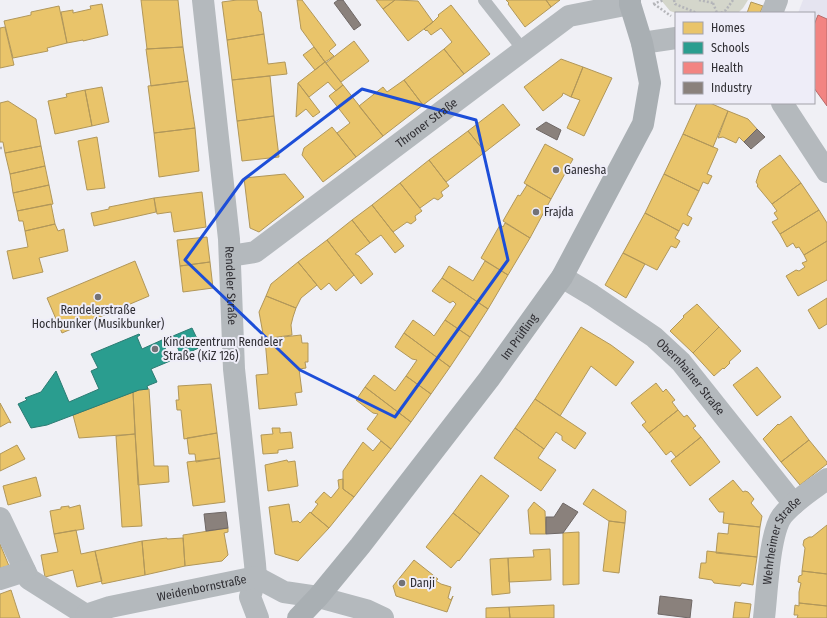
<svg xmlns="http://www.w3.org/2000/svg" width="827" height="618" font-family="'Fira Sans Condensed',sans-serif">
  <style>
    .built { fill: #e5e4f0 }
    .green { fill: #d4d6cb }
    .homes { fill: #e9c46a; stroke: #b1975a }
    .schools { fill: #2a9d8f; stroke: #2c7c73 }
    .health { fill: #f28482; stroke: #b86a6a }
    .industry { fill: #8a817c; stroke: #6f6866 }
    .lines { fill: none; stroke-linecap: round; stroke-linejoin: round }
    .path { stroke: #b4b5b9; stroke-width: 2.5; stroke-dasharray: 2 2; stroke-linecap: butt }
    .service { stroke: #b4b9bd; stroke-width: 12 }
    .minor { stroke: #b4b9bd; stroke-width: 22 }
    .secondary { stroke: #a9afb3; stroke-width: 22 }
    .marked { fill: none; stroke: #1d4ed8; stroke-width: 3; stroke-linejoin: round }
    .poi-dot { fill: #737277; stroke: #eeedf8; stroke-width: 1.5 }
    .labels { text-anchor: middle; stroke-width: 4; stroke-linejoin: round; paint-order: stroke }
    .street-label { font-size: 12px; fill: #2f2e33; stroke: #eeedf8 }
    .poi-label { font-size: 12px; fill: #2f2e33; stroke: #eeedf8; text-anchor: start }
  </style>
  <rect width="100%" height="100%" fill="#f0f0f5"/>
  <path class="built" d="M 803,0 L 827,0 L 827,106 L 814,89 L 814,13 L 798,13 Z"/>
  <path class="green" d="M 661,0 L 748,0 L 743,8 L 738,13 L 676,13 L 670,11 Z"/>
  <path class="homes" d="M 141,0 L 178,0 L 183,47 L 147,49 Z
    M 237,0 L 257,0 L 259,11 L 261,12 L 264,34 L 227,40 L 222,2 Z
    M 297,0 L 302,0 L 336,45 L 329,51 L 334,56 L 325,62 L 301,29 Z
    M 376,0 L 395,0 L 383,9 Z
    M 395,0 L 418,1 L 433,22 L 408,41 L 383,9 Z
    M 506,0 L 546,0 L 551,7 L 525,27 L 508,4 L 509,3 Z
    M 546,0 L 560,0 L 551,7 Z
    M 751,2 L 763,6 L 760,13 L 747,13 Z
    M 102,4 L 108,35 L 83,41 L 83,40 L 67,43 L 61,12 L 73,10 L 73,13 L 91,9 L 90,6 Z
    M 451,5 L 490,54 L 464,74 L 444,49 L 452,42 L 441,28 L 431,35 L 427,30 L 426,31 L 424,29 L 433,22 L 439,16 L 438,15 Z
    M 59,6 L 67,43 L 47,48 L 48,51 L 13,58 L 4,21 L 31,15 L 31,12 Z
    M 5,27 L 14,65 L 0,68 L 0,28 Z
    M 264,34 L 268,64 L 285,62 L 287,74 L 232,80 L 227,40 Z
    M 354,41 L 369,61 L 341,82 L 326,63 Z
    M 183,47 L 188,81 L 151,86 L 146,49 Z
    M 314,47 L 325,62 L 315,70 L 303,55 Z
    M 444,49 L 464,74 L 423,105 L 404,80 Z
    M 561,59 L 583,67 L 571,97 L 563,93 L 562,96 L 543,111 L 524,87 Z
    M 325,62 L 343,85 L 336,91 L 328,82 L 309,97 L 298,83 Z
    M 583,67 L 612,78 L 584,136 L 567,128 L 580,100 L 571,97 Z
    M 270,76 L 274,116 L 237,121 L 232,80 Z
    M 404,80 L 423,105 L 383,136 L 359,106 L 383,87 L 387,92 Z
    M 188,81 L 195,128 L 154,133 L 148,86 Z
    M 298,83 L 320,112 L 313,117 L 306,109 L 296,117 Z
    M 343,85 L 383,136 L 356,157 L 337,133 L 350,123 L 329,96 Z
    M 102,87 L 109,122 L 92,126 L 85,90 Z
    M 85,90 L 92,126 L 55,134 L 48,101 L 67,97 L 66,94 Z
    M 8,101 L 36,119 L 41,146 L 5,153 L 3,142 L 0,142 L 0,103 Z
    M 697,103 L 710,103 L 728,111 L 713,147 L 683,134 Z
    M 503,104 L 520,125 L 485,152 L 468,131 Z
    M 728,111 L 748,119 L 757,129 L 744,142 L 739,137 L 736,143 L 723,137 L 718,138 Z
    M 274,116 L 279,157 L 242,161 L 237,121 Z
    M 332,127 L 356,157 L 323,182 L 302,155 L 304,148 Z
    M 195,128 L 199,171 L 159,177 L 154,133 Z
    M 468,131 L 485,152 L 446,182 L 429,160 Z
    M 683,134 L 718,149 L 707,174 L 712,176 L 708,184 L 703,182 L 699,191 L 664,174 Z
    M 97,137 L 105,188 L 87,190 L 78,141 Z
    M 545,144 L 573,159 L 551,199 L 524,183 Z
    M 41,146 L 45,166 L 10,174 L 5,153 Z
    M 780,155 L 801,183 L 772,204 L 757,186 L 758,185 L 756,182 L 760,170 Z
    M 429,160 L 449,186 L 441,192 L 443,196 L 438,200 L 434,198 L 420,208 L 400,183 Z
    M 45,166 L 49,185 L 13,193 L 10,174 Z
    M 285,174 L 304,197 L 259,232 L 250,228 L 244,178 Z
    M 664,174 L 699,191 L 687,215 L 692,218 L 688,226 L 683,223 L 679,231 L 645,213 Z
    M 400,183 L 422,211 L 415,216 L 416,220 L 411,224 L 407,222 L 393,232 L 372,205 Z
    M 801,183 L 819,210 L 780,234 L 772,222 L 778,219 L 774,213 L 777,211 L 772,204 Z
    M 49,185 L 53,204 L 17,211 L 13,193 Z
    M 527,185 L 551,199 L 530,238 L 503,221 L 518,195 L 520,196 Z
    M 202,192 L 206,227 L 174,232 L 171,212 L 157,214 L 154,198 Z
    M 154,198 L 156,212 L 94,226 L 91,213 L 109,209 L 109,207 Z
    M 51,204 L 55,224 L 25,231 L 23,221 L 19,221 L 17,211 Z
    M 372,205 L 404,246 L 395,253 L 381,235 L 370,243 L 352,220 Z
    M 819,210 L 827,223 L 827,241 L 804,255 L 799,247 L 796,248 L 793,243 L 787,247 L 780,234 Z
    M 645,213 L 679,231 L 675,238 L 680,241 L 676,248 L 671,246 L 657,270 L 623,253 Z
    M 352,220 L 370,243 L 355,254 L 359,256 L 373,274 L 361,284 L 327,240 Z
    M 505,223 L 530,238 L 508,275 L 481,258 L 500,225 L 503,227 Z
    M 55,224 L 58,231 L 64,229 L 68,251 L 39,258 L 43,272 L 13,279 L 7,251 L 28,247 L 25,231 Z
    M 207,237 L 210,262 L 180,266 L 177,240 Z
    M 327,240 L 354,275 L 336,291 L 329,283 L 321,290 L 298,262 Z
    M 827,241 L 827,280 L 798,296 L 786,276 L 796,270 L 799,271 L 805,267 L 802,263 L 807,261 L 804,255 Z
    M 623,253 L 645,264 L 626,298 L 605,285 Z
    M 135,261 L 149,296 L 62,333 L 47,298 Z
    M 485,261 L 508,275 L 488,309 L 442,278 L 449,266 L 473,281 Z
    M 210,262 L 213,288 L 183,292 L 180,266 Z
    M 298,262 L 317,285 L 301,298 L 296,308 L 266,296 L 271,284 Z
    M 442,278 L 488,309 L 470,337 L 445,320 L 456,304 L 453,301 L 450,303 L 432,291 Z
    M 266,296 L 296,308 L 293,317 L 291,325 L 292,335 L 264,339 L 259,312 Z
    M 827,298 L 827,324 L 819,329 L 808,310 Z
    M 697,304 L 719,327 L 693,353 L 670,331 L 684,317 L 683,316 Z
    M 413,320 L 430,332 L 434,336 L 445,320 L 470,337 L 450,367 L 404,333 Z
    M 581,327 L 611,345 L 634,362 L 616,386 L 591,366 L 560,416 L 535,399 Z
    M 719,327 L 741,351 L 729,362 L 730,363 L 724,369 L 723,368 L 714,376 L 693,353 Z
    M 404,333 L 450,367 L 431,394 L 406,376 L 417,360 L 412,359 L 395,347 Z
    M 301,335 L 302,343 L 308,343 L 308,362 L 305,362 L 306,368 L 299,369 L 302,392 L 295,393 L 297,405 L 259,409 L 256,375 L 268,374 L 265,339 Z
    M 757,367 L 781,397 L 757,416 L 733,385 Z
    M 374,375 L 395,391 L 406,376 L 431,394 L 411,422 L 365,387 Z
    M 656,383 L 663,392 L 666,389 L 675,400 L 672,402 L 678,410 L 649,433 L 642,425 L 646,422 L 631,403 Z
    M 211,384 L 217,433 L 184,439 L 181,410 L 177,410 L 176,400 L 179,400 L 178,386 Z
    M 365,387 L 411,422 L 391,449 L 367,429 L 378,414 L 373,413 L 356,400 Z
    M 149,389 L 154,466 L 168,466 L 169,482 L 138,485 L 133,392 L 139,390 Z
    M 133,392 L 135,434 L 79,438 L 73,415 Z
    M 535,399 L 586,433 L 575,449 L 562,440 L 562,436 L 556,432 L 544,449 L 515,428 Z
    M 0,403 L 11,423 L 9,422 L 0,427 Z
    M 678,410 L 684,417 L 687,415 L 696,426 L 693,428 L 701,437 L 676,457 L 671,451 L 666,455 L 649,433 Z
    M 791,416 L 809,440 L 781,462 L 763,439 L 778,424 L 779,425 Z
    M 272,428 L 280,428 L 280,433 L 291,432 L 293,448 L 278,450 L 278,453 L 263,454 L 261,435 L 273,434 Z
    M 515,428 L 544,449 L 538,458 L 556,470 L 541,491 L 494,458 Z
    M 217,433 L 220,458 L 196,462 L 195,454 L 189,454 L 187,438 Z
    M 135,434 L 142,526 L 122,527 L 116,436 Z
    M 701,437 L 720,462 L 690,486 L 671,461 Z
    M 809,440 L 827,462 L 827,464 L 800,485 L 781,462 Z
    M 381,441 L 391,449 L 354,497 L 343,489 L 343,471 L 363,442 L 373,451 Z
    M 17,445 L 25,459 L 0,471 L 0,454 Z
    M 220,458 L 225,502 L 193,506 L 187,462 Z
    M 287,460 L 288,462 L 295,461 L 298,486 L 268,491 L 265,465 Z
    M 481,475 L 509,496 L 480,534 L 453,513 Z
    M 36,477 L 41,496 L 8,505 L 3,486 Z
    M 343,479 L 343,489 L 354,497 L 329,528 L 311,513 L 318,504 L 315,502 L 324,492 L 331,498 L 339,488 L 338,480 Z
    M 733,480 L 743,492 L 745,491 L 748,492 L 754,499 L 751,503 L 762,516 L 760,527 L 723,523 L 724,512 L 719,512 L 709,499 Z
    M 593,489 L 626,511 L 625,523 L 609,521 L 583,504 Z
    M 534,502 L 545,511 L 546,534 L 530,534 L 528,510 Z
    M 289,504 L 292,522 L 298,521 L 300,523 L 310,512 L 329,528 L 298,561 L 275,554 L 269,507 Z
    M 80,505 L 84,529 L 54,534 L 50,511 L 61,509 L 61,507 L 69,506 L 69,508 Z
    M 453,513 L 480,534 L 459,561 L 458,560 L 451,568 L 426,547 Z
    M 609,521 L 625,523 L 619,573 L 603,571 Z
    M 729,524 L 760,527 L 757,557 L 716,553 L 718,533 L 728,534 Z
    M 827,525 L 827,574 L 802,571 L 805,548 L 803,545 L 804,540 L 809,537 L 812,537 Z
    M 228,528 L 228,532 L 224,533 L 228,555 L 222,561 L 185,566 L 183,535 Z
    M 76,530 L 81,554 L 95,551 L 102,581 L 77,587 L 73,570 L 45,577 L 41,555 L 58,552 L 54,534 Z
    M 579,532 L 579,584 L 563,585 L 563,533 Z
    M 167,538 L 167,539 L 183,538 L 185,566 L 145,575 L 142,541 Z
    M 142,541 L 145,575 L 102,584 L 95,551 Z
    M 0,544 L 9,566 L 0,568 Z
    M 550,549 L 551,580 L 509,582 L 508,558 L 534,557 L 533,550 Z
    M 707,551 L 757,557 L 753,585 L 742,583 L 740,586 L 714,583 L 712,580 L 699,578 L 701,563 L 706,563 Z
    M 508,558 L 510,593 L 492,595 L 490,559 Z
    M 414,560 L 438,579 L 436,581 L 441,584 L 451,587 L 448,598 L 451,600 L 453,596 L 447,612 L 396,596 L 393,586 Z
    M 802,571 L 827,574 L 827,606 L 799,603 L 799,592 L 801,583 L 798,582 L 799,576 L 802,575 Z
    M 11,590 L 20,618 L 0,618 L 0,594 Z
    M 735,602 L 751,604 L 749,618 L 733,618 Z
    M 799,603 L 827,606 L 827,618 L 797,618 L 798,615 L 794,615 L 795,605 L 799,606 Z
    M 554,605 L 554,618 L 510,618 L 509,607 Z
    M 509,607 L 510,618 L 486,618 L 486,608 Z"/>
  <path class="schools" d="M 192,328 L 201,347 L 181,356 L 173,336 Z
    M 139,334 L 140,335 L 137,337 L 142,349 L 162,340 L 170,361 L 151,369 L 157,382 L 147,386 L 148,389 L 139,390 L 47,425 L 31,428 L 18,404 L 27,400 L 25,398 L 41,392 L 56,371 L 69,402 L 99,389 L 91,371 L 98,368 L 91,354 Z"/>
  <path class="health" d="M 818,15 L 827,19 L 827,106 L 814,88 L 814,25 Z"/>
  <path class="industry" d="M 338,0 L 343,0 L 361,25 L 354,30 L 334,3 Z
    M 546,122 L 561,130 L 557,140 L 536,129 Z
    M 757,129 L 765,137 L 751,149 L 744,142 Z
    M 563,503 L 578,512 L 563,533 L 546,534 L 546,517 L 554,517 Z
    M 226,512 L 228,528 L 206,531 L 204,514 Z
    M 660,596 L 692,600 L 690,618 L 658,614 Z"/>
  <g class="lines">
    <path class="path" d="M 674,0 L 675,4 L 697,13
      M 699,0 L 713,3
      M 713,3 L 717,13
      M 653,4 L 664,0
      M 654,4 L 671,16
      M 721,13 L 726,10 L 733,0
      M 0,148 L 4,148"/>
    <path class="service" d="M 484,0 L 524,51"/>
    <g class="minor">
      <path id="s1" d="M 203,0 L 229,239 L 234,369 L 255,564 L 256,577 L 250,597 L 258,618"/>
      <path d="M 772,13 L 777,0"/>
      <path d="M 642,43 L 676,38"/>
      <path d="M 782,103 L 827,172"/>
      <path id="s2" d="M 230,256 L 255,252 L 569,16 L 630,4"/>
      <path id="s3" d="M 562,277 L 592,295 L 654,337 L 681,362 L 794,504"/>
      <path d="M 0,518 L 29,579 L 86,615"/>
      <path d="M 0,579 L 25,571"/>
      <path id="s4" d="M 86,615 L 110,607 L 256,577 L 284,592 L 318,597 L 366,610 L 383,618"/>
      <path id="s5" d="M 764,618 C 767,594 769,534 782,516 C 794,501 812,490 827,479"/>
    </g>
    <path class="secondary" id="s6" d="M 298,618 L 318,597 L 360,546 L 489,379 L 562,277 L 643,124 L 650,83 L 642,43 L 630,4 L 630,0"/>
  </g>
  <path class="marked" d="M 362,89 L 476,120 L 508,260 L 395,417 L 300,370 L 185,260 L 243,180 Z"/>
  <g class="poi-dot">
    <circle cx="556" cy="170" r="4"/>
    <circle cx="536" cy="212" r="4"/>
    <circle cx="98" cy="297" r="4"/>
    <circle cx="155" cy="349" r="4"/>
    <circle cx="402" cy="583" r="4"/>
  </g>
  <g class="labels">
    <g class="street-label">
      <text dy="4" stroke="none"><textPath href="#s2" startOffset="240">Throner Straße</textPath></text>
      <text dy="4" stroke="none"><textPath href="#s1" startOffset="287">Rendeler Straße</textPath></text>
      <text dy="4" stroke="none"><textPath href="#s6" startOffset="358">Im Prüfling</textPath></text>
      <text dy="4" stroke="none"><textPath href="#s3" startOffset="164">Obernhainer Straße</textPath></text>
      <text dy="4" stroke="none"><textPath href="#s5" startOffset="81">Wehrheimer Straße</textPath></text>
      <text dy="4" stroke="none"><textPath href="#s4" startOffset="119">Weidenbornstraße</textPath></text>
    </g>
    <g class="poi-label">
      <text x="564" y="174">Ganesha</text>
      <text x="544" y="216">Frajda</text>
      <text x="98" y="314" text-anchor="middle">Rendelerstraße<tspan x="98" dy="14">Hochbunker (Musikbunker)</tspan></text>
      <text x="163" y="346">Kinderzentrum Rendeler<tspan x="163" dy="14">Straße (KiZ 126)</tspan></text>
      <text x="410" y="587">Danji</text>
    </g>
  </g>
  <rect x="675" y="12" width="140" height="92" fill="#eeedf8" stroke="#a2a1a9"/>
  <rect x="683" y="22" width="20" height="12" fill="#e9c46a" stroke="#a2a1a9"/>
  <text x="711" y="32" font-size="12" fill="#2f2e33">Homes</text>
  <rect x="683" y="42" width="20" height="12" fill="#2a9d8f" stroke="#a2a1a9"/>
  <text x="711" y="52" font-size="12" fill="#2f2e33">Schools</text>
  <rect x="683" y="62" width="20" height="12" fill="#f28482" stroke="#a2a1a9"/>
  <text x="711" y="72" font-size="12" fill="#2f2e33">Health</text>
  <rect x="683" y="82" width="20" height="12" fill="#8a817c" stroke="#a2a1a9"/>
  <text x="711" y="92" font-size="12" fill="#2f2e33">Industry</text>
</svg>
